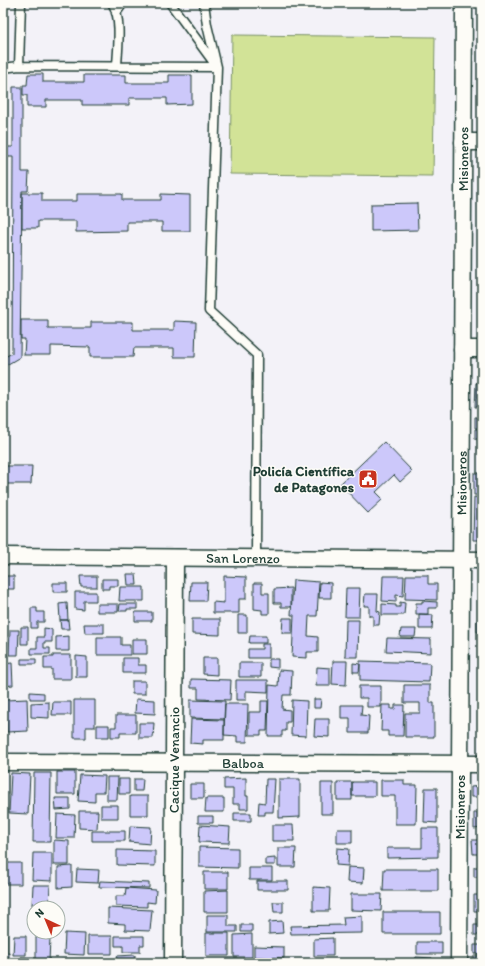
<svg xmlns="http://www.w3.org/2000/svg" width="485" height="966" font-family="Itim,sans-serif">
  <style>
    .green { fill: #d2e397; stroke: #789066 }
    .building { fill: #ccc8fa; stroke: #1f3d34 }
    .lines { fill: none; stroke-linecap: round; stroke-linejoin: round }
    .service-casing { stroke: #1f3d34; stroke-width: 11 }
    .minor-casing { stroke: #1f3d34; stroke-width: 19 }
    .service { stroke: #fdfcf7; stroke-width: 8 }
    .minor { stroke: #fdfcf7; stroke-width: 16 }
    .labels { text-anchor: middle; stroke-width: 3; stroke-linejoin: round; paint-order: stroke }
    .street-label { font-size: 14px; fill: #1f3d34; stroke: #fdfcf7 }
    .poi-label { font-size: 14px; font-weight: bold; fill: #1f3d34; stroke: #fdfcf7; text-anchor: end }
  </style>
  <rect width="100%" height="100%" fill="#f3f2f8"/>
  <filter id="ink" filterUnits="userSpaceOnUse"><feTurbulence type="fractalNoise" baseFrequency=".025" numOctaves="2"/><feDisplacementMap in="SourceGraphic" scale="8" xChannelSelector="R" yChannelSelector="G"/><feConvolveMatrix kernelMatrix="1 2 1 2 8 2 1 2 1" color-interpolation-filters="sRGB"/></filter>
  <g filter="url(#ink)">
    <path class="green" d="M 232,35 L 435,37 L 433,176 L 230,174 Z"/>
    <path class="building" d="M 210,3 L 292,3 L 292,7 L 210,4 Z
      M 28,74 L 43,74 L 43,82 L 84,82 L 84,75 L 126,75 L 126,83 L 169,83 L 169,75 L 192,75 L 192,104 L 167,105 L 167,98 L 129,98 L 129,105 L 82,105 L 82,100 L 46,100 L 46,107 L 27,107 L 27,95 L 23,95 L 23,85 L 27,85 Z
      M 13,87 L 22,87 L 22,172 L 29,172 L 28,191 L 22,191 L 20,357 L 3,367 L 3,358 L 12,353 L 13,157 L 3,157 L 3,147 L 13,147 Z
      M 479,164 L 482,164 L 482,196 L 480,197 Z
      M 22,193 L 42,193 L 42,201 L 77,201 L 77,194 L 122,194 L 122,200 L 161,200 L 161,194 L 190,195 L 190,231 L 162,231 L 162,222 L 127,222 L 127,231 L 76,232 L 76,221 L 38,221 L 38,228 L 22,228 Z
      M 417,203 L 418,230 L 371,231 L 371,204 Z
      M 21,320 L 48,320 L 48,328 L 91,328 L 91,322 L 133,322 L 133,330 L 174,330 L 174,321 L 196,322 L 195,357 L 174,357 L 174,348 L 134,348 L 133,357 L 90,357 L 90,347 L 51,346 L 51,355 L 24,355 L 25,339 L 21,339 Z
      M 476,383 L 482,384 L 482,407 L 475,407 Z
      M 478,409 L 482,409 L 482,428 L 475,428 L 475,417 L 478,417 Z
      M 475,429 L 482,429 L 482,452 L 479,452 L 478,439 L 475,439 Z
      M 384,442 L 412,471 L 400,482 L 394,475 L 376,492 L 383,499 L 368,513 L 340,484 Z
      M 3,466 L 32,466 L 31,484 L 3,484 Z
      M 474,473 L 482,473 L 482,495 L 474,495 Z
      M 474,497 L 482,498 L 482,540 L 473,540 Z
      M 127,574 L 136,574 L 137,585 L 128,585 Z
      M 406,575 L 428,575 L 428,584 L 437,584 L 437,600 L 405,599 Z
      M 3,576 L 14,576 L 14,589 L 3,589 Z
      M 80,576 L 97,576 L 97,587 L 81,587 Z
      M 224,576 L 246,577 L 246,599 L 239,599 L 239,613 L 213,613 L 213,602 L 224,603 Z
      M 383,576 L 404,576 L 403,596 L 396,595 L 396,602 L 382,601 Z
      M 102,579 L 118,579 L 118,586 L 109,586 L 109,589 L 102,589 Z
      M 293,580 L 319,582 L 317,616 L 309,616 L 308,636 L 318,637 L 318,652 L 307,652 L 307,658 L 292,657 L 294,615 L 291,615 Z
      M 191,582 L 207,582 L 206,601 L 190,601 Z
      M 320,582 L 331,583 L 331,598 L 319,598 Z
      M 481,582 L 482,632 L 477,632 L 477,620 L 481,620 Z
      M 53,583 L 67,583 L 67,592 L 53,592 Z
      M 254,583 L 262,583 L 262,593 L 269,593 L 269,614 L 262,614 L 262,610 L 254,609 Z
      M 120,587 L 144,587 L 144,601 L 119,601 Z
      M 291,588 L 291,607 L 281,607 L 281,603 L 274,603 L 274,589 Z
      M 346,588 L 360,588 L 359,617 L 345,617 Z
      M 75,592 L 96,592 L 96,601 L 84,601 L 84,610 L 75,609 Z
      M 365,594 L 378,594 L 377,611 L 380,612 L 379,625 L 373,625 L 373,616 L 369,616 L 369,606 L 364,606 Z
      M 422,601 L 437,602 L 437,608 L 428,608 L 428,614 L 416,614 L 416,603 L 422,603 Z
      M 400,602 L 405,603 L 404,615 L 382,615 L 382,604 L 396,605 L 396,607 L 400,607 Z
      M 67,603 L 68,620 L 60,620 L 59,604 Z
      M 97,604 L 118,604 L 118,612 L 97,612 Z
      M 120,604 L 137,604 L 137,609 L 127,609 L 127,611 L 119,611 Z
      M 31,608 L 37,608 L 37,612 L 44,612 L 44,622 L 37,622 L 37,628 L 31,628 Z
      M 135,612 L 152,612 L 152,621 L 135,621 Z
      M 419,614 L 433,615 L 432,629 L 419,629 Z
      M 238,615 L 247,615 L 247,633 L 238,633 Z
      M 283,618 L 292,618 L 292,633 L 282,633 Z
      M 192,619 L 220,619 L 220,635 L 192,634 Z
      M 60,620 L 68,620 L 69,629 L 61,629 Z
      M 346,620 L 359,620 L 358,657 L 345,657 Z
      M 84,624 L 104,624 L 104,633 L 85,633 Z
      M 21,627 L 28,627 L 28,644 L 21,644 Z
      M 44,628 L 52,629 L 52,642 L 44,642 L 44,648 L 50,648 L 50,654 L 31,654 L 31,648 L 37,648 L 37,637 L 44,637 Z
      M 401,629 L 416,629 L 415,637 L 400,637 Z
      M 10,630 L 19,630 L 18,655 L 9,655 Z
      M 3,633 L 6,633 L 6,655 L 3,655 Z
      M 69,636 L 69,651 L 56,651 L 56,637 Z
      M 250,636 L 266,636 L 266,643 L 249,643 Z
      M 97,637 L 121,637 L 121,645 L 130,645 L 130,655 L 97,655 Z
      M 387,638 L 431,639 L 431,653 L 386,651 Z
      M 132,639 L 147,639 L 147,654 L 132,654 Z
      M 262,644 L 269,644 L 269,658 L 248,658 L 248,649 L 262,649 Z
      M 53,655 L 71,655 L 71,679 L 52,679 L 52,669 L 44,669 L 44,657 L 53,657 Z
      M 76,656 L 87,657 L 87,677 L 76,677 Z
      M 123,658 L 138,658 L 138,665 L 146,665 L 146,673 L 123,673 Z
      M 203,658 L 217,658 L 217,675 L 203,674 Z
      M 21,659 L 36,659 L 36,664 L 21,664 Z
      M 269,659 L 278,659 L 278,668 L 269,667 Z
      M 333,661 L 347,661 L 346,685 L 332,684 Z
      M 360,661 L 430,663 L 429,682 L 360,680 Z
      M 12,663 L 13,685 L 3,686 L 3,664 Z
      M 239,663 L 261,663 L 261,677 L 239,677 Z
      M 353,663 L 360,664 L 359,672 L 353,672 Z
      M 317,667 L 330,668 L 330,686 L 316,686 Z
      M 279,670 L 292,671 L 291,695 L 283,695 L 282,709 L 290,710 L 290,722 L 286,722 L 286,731 L 282,731 L 282,736 L 268,736 L 269,685 L 278,686 Z
      M 191,679 L 231,680 L 230,700 L 198,699 L 198,688 L 191,688 Z
      M 236,680 L 268,680 L 268,692 L 246,691 L 246,700 L 236,700 Z
      M 132,681 L 145,681 L 145,694 L 132,694 Z
      M 404,685 L 430,685 L 430,703 L 434,703 L 434,737 L 405,737 L 405,713 L 420,713 L 420,703 L 404,703 Z
      M 359,686 L 381,686 L 381,707 L 367,707 L 367,698 L 359,698 Z
      M 30,692 L 44,693 L 44,699 L 30,699 Z
      M 27,699 L 28,731 L 7,732 L 6,700 Z
      M 136,699 L 155,700 L 155,714 L 135,713 Z
      M 314,699 L 321,699 L 320,708 L 314,708 Z
      M 482,699 L 482,713 L 480,713 L 480,700 Z
      M 74,700 L 95,700 L 95,727 L 86,727 L 86,738 L 74,738 Z
      M 190,700 L 225,701 L 224,719 L 190,718 Z
      M 292,700 L 307,701 L 306,736 L 291,735 Z
      M 261,701 L 268,701 L 267,731 L 261,731 L 261,735 L 249,735 L 249,712 L 261,712 Z
      M 49,702 L 49,718 L 31,717 L 31,703 Z
      M 53,702 L 71,702 L 71,715 L 52,715 Z
      M 225,704 L 248,704 L 247,742 L 237,742 L 237,736 L 224,735 Z
      M 341,705 L 362,705 L 361,715 L 369,716 L 368,733 L 350,733 L 350,718 L 341,718 Z
      M 382,705 L 391,705 L 391,709 L 395,709 L 395,705 L 404,705 L 403,736 L 388,736 L 388,731 L 381,731 Z
      M 116,715 L 136,715 L 136,733 L 120,733 L 120,737 L 111,737 L 111,727 L 116,727 Z
      M 191,719 L 224,720 L 224,740 L 203,740 L 203,744 L 190,743 Z
      M 315,719 L 329,719 L 329,737 L 314,736 Z
      M 139,723 L 154,723 L 153,738 L 139,738 Z
      M 97,725 L 109,725 L 109,737 L 97,737 Z
      M 57,772 L 75,772 L 75,794 L 57,794 Z
      M 11,773 L 30,774 L 28,814 L 9,813 Z
      M 34,773 L 51,773 L 50,842 L 33,842 Z
      M 80,775 L 105,776 L 104,792 L 95,792 L 95,802 L 78,801 Z
      M 107,777 L 118,777 L 117,800 L 107,800 Z
      M 246,778 L 246,796 L 248,796 L 248,809 L 240,809 L 240,804 L 233,804 L 233,789 L 224,789 L 224,779 Z
      M 119,779 L 129,779 L 129,794 L 119,794 Z
      M 134,779 L 143,779 L 142,791 L 134,791 Z
      M 266,779 L 275,779 L 273,812 L 265,812 L 265,815 L 258,815 L 259,802 L 265,803 Z
      M 279,779 L 300,779 L 300,817 L 279,818 Z
      M 381,780 L 404,780 L 404,785 L 417,785 L 416,824 L 395,824 L 395,796 L 381,796 Z
      M 337,782 L 352,782 L 352,800 L 337,800 Z
      M 352,782 L 375,782 L 375,796 L 352,796 Z
      M 321,783 L 333,783 L 333,814 L 321,814 Z
      M 190,784 L 204,784 L 204,798 L 190,798 Z
      M 482,786 L 482,797 L 471,797 L 471,787 Z
      M 425,788 L 437,788 L 437,823 L 424,822 Z
      M 130,796 L 148,796 L 148,815 L 130,815 Z
      M 55,798 L 70,798 L 70,809 L 56,810 Z
      M 206,798 L 224,798 L 224,812 L 205,812 Z
      M 101,805 L 118,805 L 118,818 L 101,818 Z
      M 79,811 L 98,811 L 97,829 L 79,828 Z
      M 234,813 L 251,813 L 251,821 L 234,821 Z
      M 474,813 L 482,813 L 482,828 L 474,829 Z
      M 57,814 L 75,815 L 74,838 L 56,838 Z
      M 198,816 L 213,816 L 213,823 L 198,823 Z
      M 200,825 L 230,827 L 229,843 L 199,842 Z
      M 272,825 L 293,825 L 294,841 L 272,841 Z
      M 130,826 L 151,827 L 150,844 L 129,842 Z
      M 422,828 L 438,828 L 438,857 L 387,858 L 387,848 L 422,848 Z
      M 337,829 L 352,829 L 352,843 L 337,843 Z
      M 92,831 L 125,831 L 125,841 L 92,841 Z
      M 54,840 L 69,841 L 69,865 L 54,865 Z
      M 472,840 L 482,840 L 482,854 L 473,854 Z
      M 199,847 L 238,848 L 238,868 L 199,867 Z
      M 278,848 L 296,848 L 295,867 L 278,867 Z
      M 337,848 L 349,849 L 348,866 L 336,865 Z
      M 117,850 L 155,851 L 155,866 L 117,865 Z
      M 33,853 L 52,853 L 52,881 L 32,880 Z
      M 275,858 L 275,865 L 265,865 L 265,859 Z
      M 3,863 L 21,863 L 21,884 L 3,884 Z
      M 72,866 L 72,887 L 58,888 L 58,867 Z
      M 348,867 L 364,868 L 363,883 L 347,882 Z
      M 474,867 L 482,867 L 482,877 L 474,877 Z
      M 249,868 L 272,868 L 272,880 L 249,880 Z
      M 77,869 L 99,870 L 98,883 L 76,882 Z
      M 384,869 L 438,869 L 438,891 L 383,891 Z
      M 204,872 L 228,872 L 228,889 L 204,889 Z
      M 100,881 L 149,883 L 149,888 L 99,887 Z
      M 257,881 L 288,881 L 288,890 L 257,890 Z
      M 33,885 L 50,885 L 49,906 L 32,905 Z
      M 313,887 L 330,888 L 329,911 L 313,911 Z
      M 126,888 L 156,890 L 155,903 L 147,902 L 147,907 L 116,906 L 116,896 L 125,896 Z
      M 228,890 L 228,912 L 204,912 L 204,891 Z
      M 351,894 L 382,894 L 381,911 L 351,910 Z
      M 474,895 L 482,895 L 482,911 L 474,911 Z
      M 273,902 L 283,902 L 283,912 L 274,912 Z
      M 108,908 L 152,910 L 150,931 L 125,930 L 125,924 L 108,923 Z
      M 383,912 L 440,912 L 440,934 L 383,934 Z
      M 207,915 L 228,915 L 228,926 L 237,926 L 237,932 L 207,932 Z
      M 362,916 L 362,933 L 291,934 L 290,926 L 344,925 L 343,917 Z
      M 282,921 L 283,933 L 269,934 L 269,922 Z
      M 241,925 L 252,925 L 252,932 L 241,932 Z
      M 474,925 L 482,925 L 482,935 L 474,935 Z
      M 65,933 L 85,934 L 84,955 L 64,954 Z
      M 206,933 L 229,933 L 229,956 L 206,956 Z
      M 3,934 L 7,934 L 7,951 L 3,951 Z
      M 252,934 L 252,957 L 234,957 L 234,935 Z
      M 14,936 L 26,936 L 26,955 L 13,955 Z
      M 88,936 L 112,936 L 112,954 L 88,954 Z
      M 115,936 L 144,936 L 144,945 L 140,945 L 140,952 L 123,952 L 123,946 L 115,946 Z
      M 36,937 L 50,937 L 49,963 L 36,963 Z
      M 333,938 L 333,956 L 314,956 L 314,939 Z
      M 417,942 L 442,942 L 442,954 L 417,954 Z
      M 474,945 L 482,945 L 482,954 L 474,954 Z
      M 254,946 L 284,947 L 284,958 L 254,957 Z
      M 3,953 L 9,953 L 9,963 L 3,963 Z
      M 135,955 L 135,963 L 118,963 L 117,956 Z
      M 474,956 L 482,956 L 482,963 L 474,963 Z
      M 21,957 L 34,957 L 33,963 L 20,963 Z
      M 416,957 L 432,958 L 432,963 L 415,963 Z
      M 61,960 L 83,960 L 83,963 L 60,963 Z"/>
    <g class="lines">
      <defs>
        <path id="service" d="M 21,3 L 19,66 L 217,67 L 207,25 L 204,3
          M 112,3 C 122,17 118,48 117,65
          M 170,3 L 217,67 L 209,311 L 257,355 L 256,558
          M 116,13 L 123,3
          M 3,68 L 19,66"/>
        <g id="minor">
          <path d="M 463,142 L 482,142"/>
          <path d="M 462,349 L 482,349"/>
          <path id="s1" d="M 3,556 L 482,560"/>
          <path id="s2" d="M 3,762 L 482,764"/>
          <path id="s3" d="M 173,963 L 175,558"/>
          <path id="s4" d="M 459,963 L 464,3"/>
        </g>
      </defs>
      <use href="#service" class="service-casing"/>
      <use href="#minor" class="minor-casing"/>
      <use href="#service" class="service"/>
      <use href="#minor" class="minor"/>
    </g>
  </g>
  <defs>
    <symbol id="civic-square" viewBox="-11 -11 22 22"><rect x="-9" y="-9" width="18" height="18" rx="4" fill="#c8321e" stroke="#fdfcf7"/><path d="M-.6-6.5H3V-4.5H.6V-3L4-1V1h2V6H-6V1h2V-1L-.6-3ZM-1.2 2.5V6h2.4V2.5Z" fill="#fff"/></symbol>
  </defs>
  <g fill-rule="evenodd">
    <use href="#civic-square" x="357" y="468" width="22" height="22"/>
  </g>
  <g class="labels">
    <g class="street-label">
      <text dy="5" stroke="none"><textPath href="#s4" startOffset="804">Misioneros</textPath></text>
      <text dy="5" stroke="none"><textPath href="#s4" startOffset="480">Misioneros</textPath></text>
      <text dy="5" stroke="none"><textPath href="#s1" startOffset="240">San Lorenzo</textPath></text>
      <text dy="5" stroke="none"><textPath href="#s3" startOffset="203">Cacique Venancio</textPath></text>
      <text dy="5" stroke="none"><textPath href="#s2" startOffset="240">Balboa</textPath></text>
      <text dy="5" stroke="none"><textPath href="#s4" startOffset="156">Misioneros</textPath></text>
    </g>
    <g class="poi-label">
      <text x="354" y="476">Policía Científica<tspan x="354" dy="16">de Patagones</tspan></text>
    </g>
  </g>
  <rect width="485" height="966" fill="none" stroke="#fdfcf7" stroke-width="16"/>
  <rect x="8" y="8" width="469" height="950" fill="none" stroke="#1f3d34" stroke-width="1.5" filter="url(#ink)"/>
  <g transform="translate(46 920) rotate(316)"><circle r="19" fill="#fdfcf7" stroke="#a4b0a9"/>
  <path d="M0-3L7 15L0 10L-7 15Z" fill="#c8321e"/>
  <text y="-6" font-size="11" font-weight="bold" text-anchor="middle" fill="#1f3d34">N</text>
  </g>
</svg>
